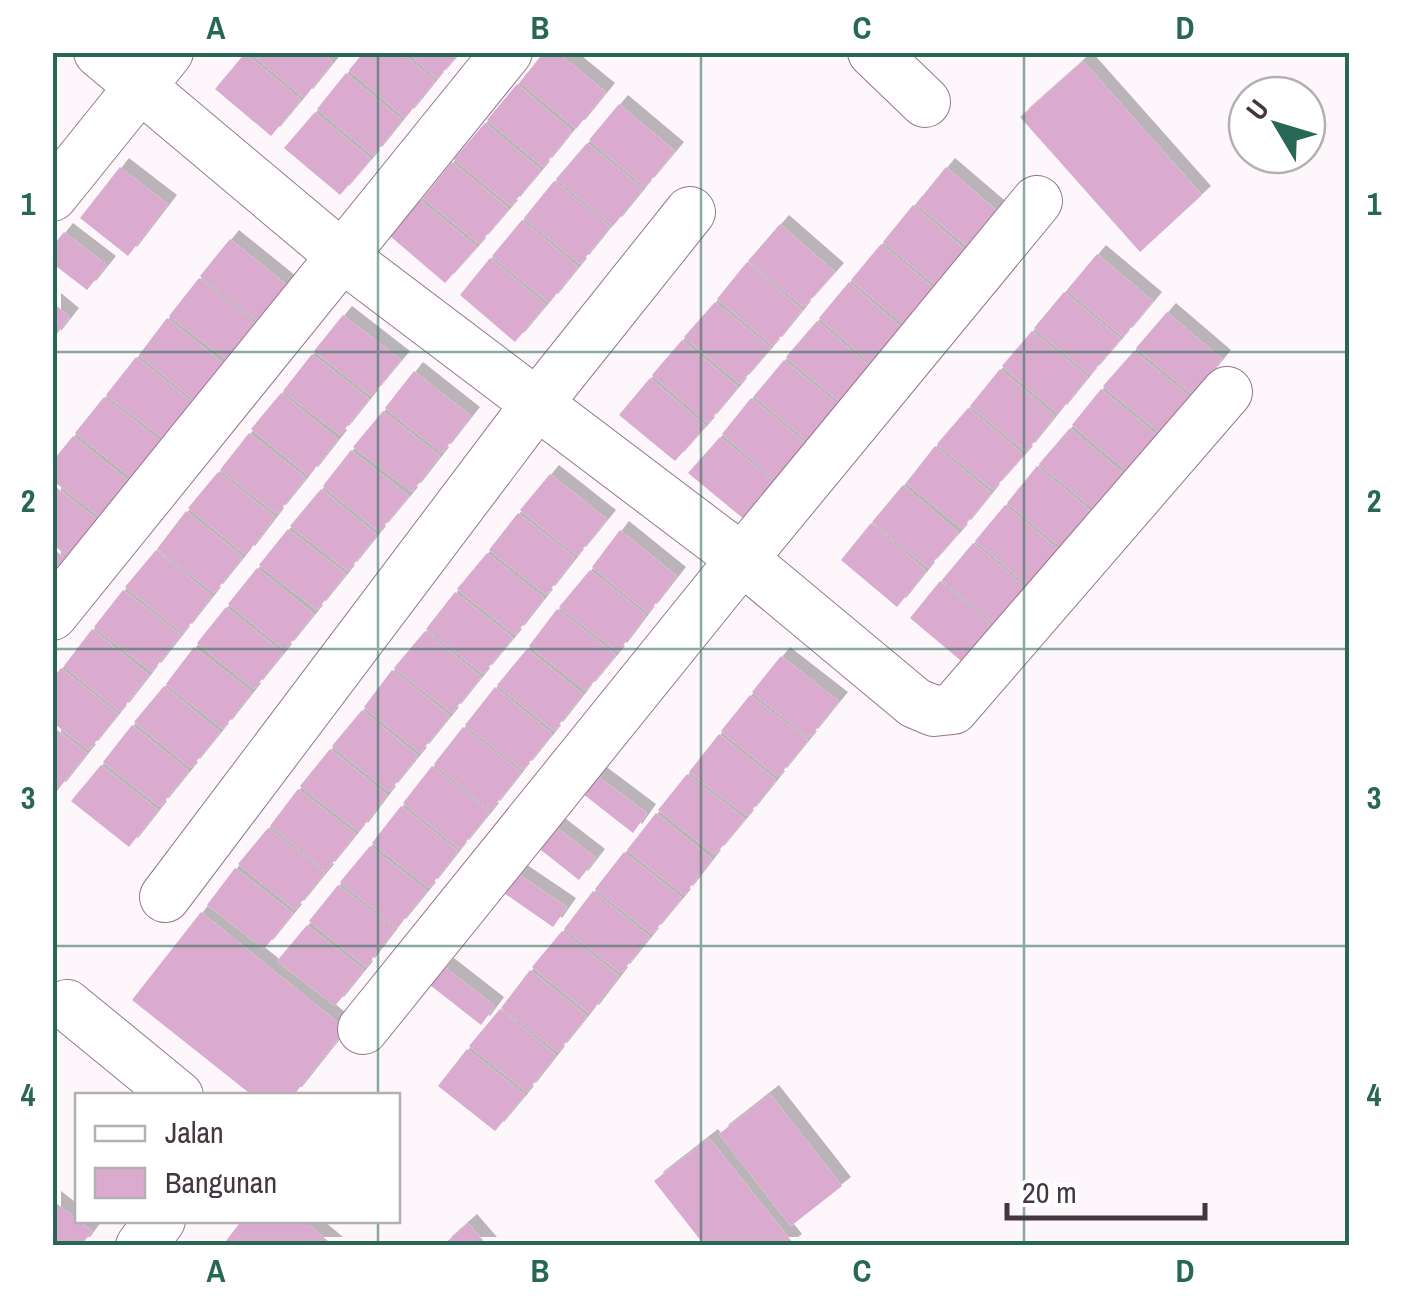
<svg xmlns="http://www.w3.org/2000/svg" width="1402" height="1298" font-family="'Archivo Narrow',sans-serif">
  <style>
    .building { fill: #daabcf; filter: url(#shadow) }
    .lines { fill: none; stroke-linecap: round; stroke-linejoin: round }
    .street-casing { stroke: #95778e; stroke-width: 52 }
    .street { stroke: #fff; stroke-width: 50 }
    .grid { fill: none; stroke: #286754; stroke-width: 2.5; stroke-opacity: 0.55 }
    .neatline { fill: none; stroke: #286754; stroke-width: 4 }
    .grid-label { font-size: 32px; text-anchor: middle; font-weight: bold; fill: #286754 }
  </style>
  <defs>
    <filter id="shadow"><feDropShadow dx="9" dy="-9" stdDeviation="0" flood-color="#0004"/></filter>
  </defs>
  <rect width="100%" height="100%" fill="#fdf6fb"/>
  <path class="building" d="M 249,52 L 322,52 L 333,62 L 304,98 Z
    M 364,52 L 401,52 L 435,81 L 405,118 L 349,70 Z
    M 406,52 L 460,52 L 437,79 Z
    M 544,52 L 557,52 L 606,92 L 576,129 L 520,82 Z
    M 245,53 L 301,100 L 271,136 L 215,89 Z
    M 1083,61 L 1202,195 L 1140,252 L 1020,117 Z
    M 346,73 L 402,120 L 373,156 L 317,109 Z
    M 517,84 L 572,131 L 543,167 L 487,120 Z
    M 619,104 L 675,151 L 645,187 L 589,140 Z
    M 315,112 L 371,159 L 340,195 L 284,148 Z
    M 485,123 L 541,170 L 511,206 L 454,159 Z
    M 587,143 L 643,189 L 613,226 L 556,179 Z
    M 452,162 L 509,209 L 479,244 L 423,198 Z
    M 120,167 L 168,204 L 128,256 L 80,218 Z
    M 946,167 L 1001,214 L 972,250 L 916,204 Z
    M 554,181 L 610,227 L 580,264 L 524,218 Z
    M 420,200 L 477,247 L 445,283 L 390,236 Z
    M 913,205 L 969,253 L 939,288 L 883,242 Z
    M 522,220 L 578,267 L 549,303 L 492,256 Z
    M 780,224 L 835,272 L 804,307 L 748,261 Z
    M 64,232 L 107,265 L 87,290 L 52,263 L 52,247 Z
    M 230,239 L 287,285 L 258,322 L 200,276 Z
    M 881,244 L 937,291 L 907,327 L 851,280 Z
    M 1097,254 L 1153,301 L 1123,337 L 1067,290 Z
    M 490,258 L 546,305 L 515,342 L 460,295 Z
    M 747,262 L 802,310 L 773,346 L 717,299 Z
    M 199,278 L 256,324 L 227,360 L 169,316 Z
    M 849,282 L 904,330 L 874,366 L 819,318 Z
    M 1064,292 L 1121,339 L 1090,375 L 1034,328 Z
    M 52,302 L 70,317 L 52,340 Z
    M 715,302 L 771,348 L 740,384 L 684,337 Z
    M 1167,312 L 1222,359 L 1193,395 L 1136,348 Z
    M 343,315 L 401,360 L 371,396 L 314,351 Z
    M 167,318 L 224,364 L 195,401 L 139,355 Z
    M 817,321 L 872,368 L 842,404 L 786,357 Z
    M 1032,331 L 1088,377 L 1058,414 L 1002,366 Z
    M 682,340 L 738,387 L 708,423 L 652,375 Z
    M 1134,351 L 1190,397 L 1160,433 L 1103,386 Z
    M 312,354 L 369,399 L 340,435 L 283,391 Z
    M 136,357 L 193,403 L 164,439 L 106,395 Z
    M 784,360 L 840,406 L 810,443 L 754,396 Z
    M 1000,369 L 1055,416 L 1026,452 L 970,406 Z
    M 414,371 L 471,416 L 442,453 L 385,408 Z
    M 650,378 L 706,426 L 675,461 L 619,415 Z
    M 1101,389 L 1158,436 L 1128,472 L 1072,425 Z
    M 281,393 L 338,439 L 309,476 L 251,429 Z
    M 104,397 L 162,442 L 133,479 L 75,433 Z
    M 751,398 L 808,445 L 777,481 L 722,434 Z
    M 968,408 L 1024,455 L 993,490 L 937,444 Z
    M 383,411 L 440,456 L 412,492 L 353,447 Z
    M 1070,428 L 1125,475 L 1096,511 L 1039,464 Z
    M 249,433 L 306,478 L 277,514 L 220,470 Z
    M 73,436 L 130,482 L 101,518 L 52,480 L 52,462 Z
    M 720,437 L 776,483 L 745,520 L 688,473 Z
    M 935,446 L 991,493 L 962,529 L 906,483 Z
    M 351,450 L 409,496 L 379,532 L 323,486 Z
    M 1037,466 L 1093,513 L 1063,549 L 1007,503 Z
    M 218,472 L 275,517 L 246,555 L 188,508 Z
    M 550,474 L 607,519 L 577,556 L 520,510 Z
    M 52,484 L 99,521 L 70,558 L 52,544 Z
    M 903,485 L 959,533 L 928,568 L 872,522 Z
    M 321,489 L 377,535 L 348,571 L 290,526 Z
    M 1005,505 L 1061,552 L 1031,588 L 975,541 Z
    M 186,511 L 243,557 L 214,593 L 157,549 Z
    M 518,513 L 575,558 L 546,595 L 489,550 Z
    M 871,523 L 926,571 L 897,607 L 841,560 Z
    M 288,529 L 346,574 L 317,610 L 259,565 Z
    M 620,530 L 677,576 L 648,613 L 592,567 Z
    M 973,543 L 1029,590 L 998,627 L 942,580 Z
    M 52,548 L 68,560 L 52,580 Z
    M 156,550 L 212,596 L 183,633 L 125,587 Z
    M 487,553 L 544,598 L 515,635 L 457,589 Z
    M 257,568 L 314,614 L 285,650 L 228,604 Z
    M 590,570 L 646,615 L 618,652 L 559,607 Z
    M 940,581 L 996,629 L 966,665 L 910,618 Z
    M 123,590 L 181,635 L 152,672 L 94,627 Z
    M 455,592 L 513,638 L 483,674 L 426,629 Z
    M 226,607 L 283,653 L 254,689 L 197,643 Z
    M 557,609 L 616,655 L 586,691 L 529,646 Z
    M 92,629 L 149,675 L 120,712 L 64,666 Z
    M 425,631 L 481,677 L 452,713 L 394,668 Z
    M 194,647 L 252,692 L 223,729 L 166,684 Z
    M 527,649 L 583,694 L 554,731 L 497,685 Z
    M 781,656 L 839,701 L 809,738 L 752,692 Z
    M 61,668 L 118,714 L 89,750 L 52,722 L 52,679 Z
    M 392,670 L 450,716 L 420,753 L 364,707 Z
    M 164,686 L 220,732 L 191,768 L 134,722 Z
    M 495,687 L 552,734 L 523,770 L 465,725 Z
    M 750,695 L 808,740 L 778,777 L 721,731 Z
    M 362,710 L 418,756 L 389,792 L 332,746 Z
    M 132,725 L 189,771 L 160,807 L 103,762 Z
    M 52,726 L 87,753 L 57,791 L 52,787 Z
    M 463,727 L 521,772 L 491,810 L 434,764 Z
    M 719,734 L 776,780 L 747,816 L 689,772 Z
    M 330,749 L 387,795 L 359,832 L 300,786 Z
    M 101,765 L 158,810 L 129,847 L 71,801 Z
    M 583,765 L 647,813 L 633,833 L 569,783 Z
    M 432,766 L 490,812 L 460,849 L 403,803 Z
    M 687,774 L 745,819 L 715,855 L 658,810 Z
    M 298,789 L 356,834 L 326,871 L 270,826 Z
    M 401,806 L 458,851 L 429,888 L 372,843 Z
    M 656,813 L 712,859 L 684,895 L 627,850 Z
    M 543,817 L 596,858 L 579,880 L 527,839 Z
    M 268,828 L 325,873 L 295,910 L 238,864 Z
    M 370,846 L 427,891 L 397,928 L 340,882 Z
    M 624,852 L 682,898 L 652,934 L 595,889 Z
    M 505,865 L 567,907 L 553,927 L 491,884 Z
    M 235,868 L 293,913 L 264,949 L 207,905 Z
    M 338,885 L 395,929 L 366,967 L 309,921 Z
    M 593,891 L 650,937 L 621,973 L 564,929 Z
    M 201,912 L 346,1029 L 293,1096 L 253,1096 L 132,1000 Z
    M 307,925 L 364,970 L 335,1006 L 277,961 Z
    M 562,931 L 619,976 L 590,1014 L 532,967 Z
    M 445,967 L 495,1006 L 481,1025 L 430,985 Z
    M 530,970 L 587,1016 L 558,1052 L 501,1008 Z
    M 500,1009 L 556,1055 L 527,1092 L 469,1046 Z
    M 467,1049 L 525,1095 L 495,1131 L 438,1086 Z
    M 770,1094 L 842,1186 L 791,1226 L 719,1134 Z
    M 709,1138 L 793,1243 L 789,1246 L 705,1246 L 654,1181 Z
    M 52,1200 L 92,1231 L 81,1246 L 52,1246 Z
    M 242,1220 L 303,1220 L 334,1246 L 222,1246 Z
    M 468,1223 L 488,1246 L 442,1246 Z"/>
  <g class="lines">
    <defs>
      <path id="street" d="M 99,52 L 343,257 L 742,559 L 915,703 L 934,711 L 953,709 L 1227,392
        M 873,52 L 925,102
        M 52,196 L 168,52
        M 52,615 L 507,52
        M 165,897 L 536,405 L 690,212
        M 67,1005 L 178,1096
        M 363,1029 L 742,559 L 1037,201
        M 141,1246 L 160,1220"/>
    </defs>
    <use href="#street" class="street-casing"/>
    <use href="#street" class="street"/>
  </g>
  <path class="grid" d="M 378,52 L 378,1096M 701,52 L 701,1246M 1024,52 L 1024,1246M 52,352 L 1350,352M 52,649 L 1350,649M 52,946 L 1350,946M 378,1220 L 378,1246"/>
  <rect width="1402" height="1298" fill="none" stroke="#ffffff" stroke-width="110"/>
  <rect x="75" y="1093" width="325" height="130" fill="#ffffff" stroke="#b4afb3" stroke-width="2.5"/>
  <rect x="95" y="1126" width="50" height="15" fill="#ffffff" stroke="#b4afb3" stroke-width="2.5"/>
  <text x="165" y="1143" font-size="30" fill="#433640">Jalan</text>
  <rect x="95" y="1168" width="50" height="30" fill="#daabcf" stroke="#b4afb3" stroke-width="2.5"/>
  <text x="165" y="1193" font-size="30" fill="#433640">Bangunan</text>
  <g transform="translate(1277 125) rotate(308)"><circle r="48" fill="#ffffff" stroke="#b4afb3" stroke-width="2.5"/>
  <path d="M0-8L18 38L0 25L-18 38Z" fill="#286754"/>
  <text y="-15" font-size="28" font-weight="bold" text-anchor="middle" fill="#433640">U</text>
  </g>
  <path d="M1007 1203v15h198v-15" fill="none" stroke="#433640" stroke-width="5"/>
  <text x="1022" y="1203" font-size="30" fill="#433640" stroke="#ffffff" stroke-width="8" paint-order="stroke">20 m</text>
  <rect x="55" y="55" width="1292" height="1188" class="neatline"/>
  <g class="grid-label">
    <text x="216" y="39">A</text>
    <text x="540" y="39">B</text>
    <text x="862" y="39">C</text>
    <text x="1185" y="39">D</text>
    <text x="28" y="215">1</text>
    <text x="1374" y="215">1</text>
    <text x="28" y="512">2</text>
    <text x="1374" y="512">2</text>
    <text x="28" y="809">3</text>
    <text x="1374" y="809">3</text>
    <text x="28" y="1106">4</text>
    <text x="1374" y="1106">4</text>
    <text x="216" y="1282">A</text>
    <text x="540" y="1282">B</text>
    <text x="862" y="1282">C</text>
    <text x="1185" y="1282">D</text>
  </g>
</svg>
